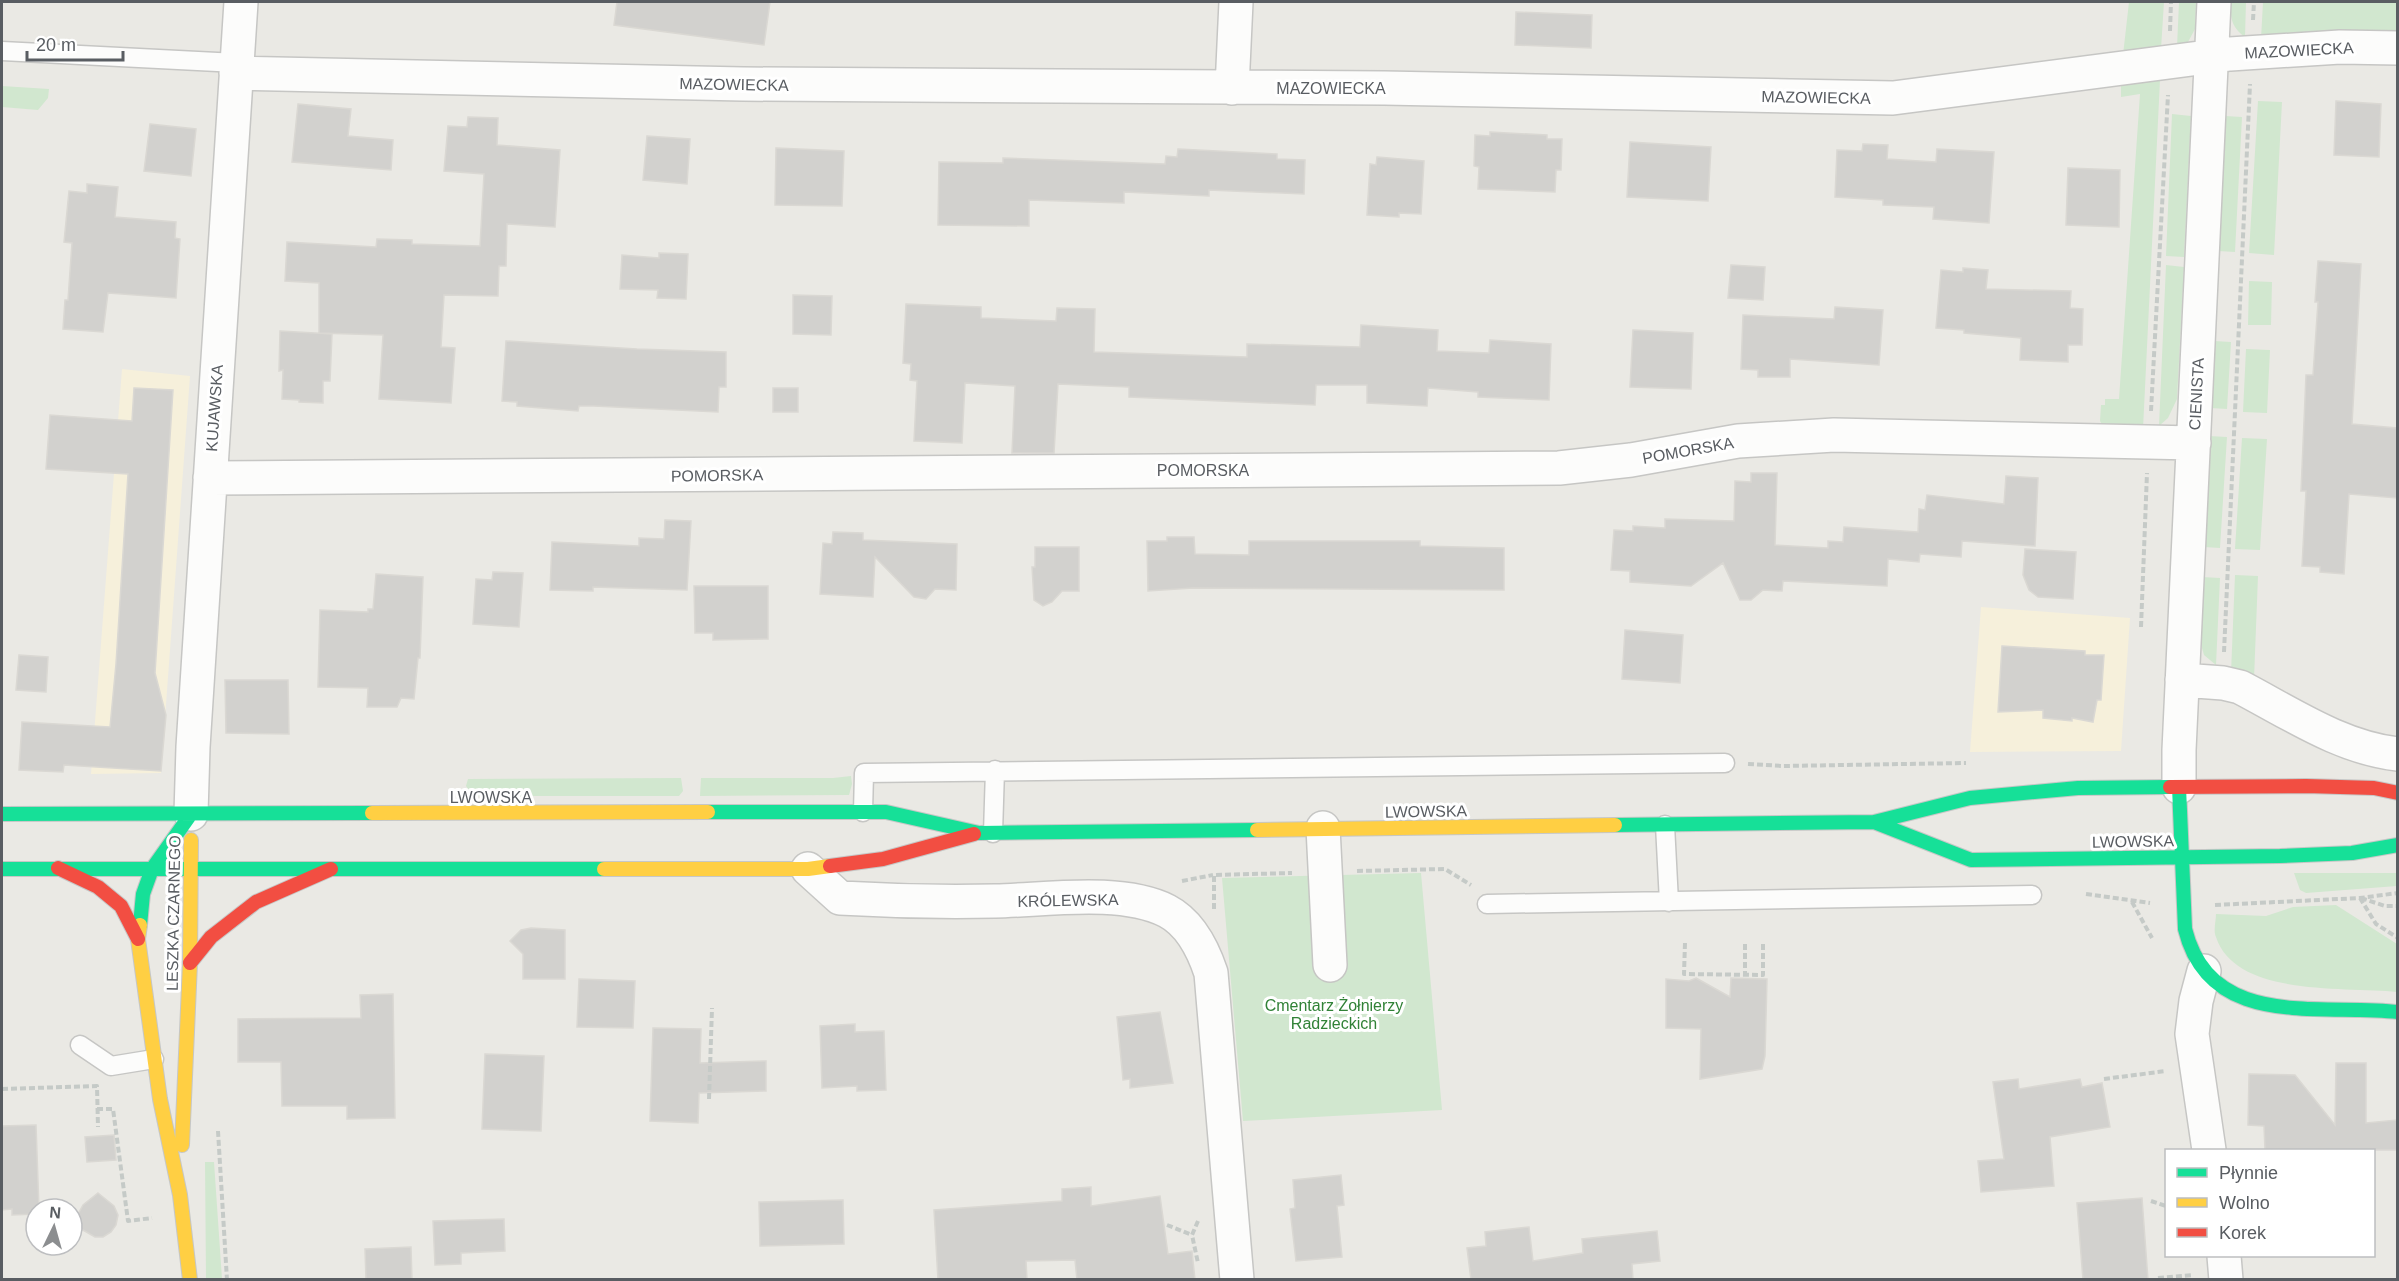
<svg xmlns="http://www.w3.org/2000/svg" width="2399" height="1281" font-family="Arial,sans-serif">
  <style>
    .commercial { fill: #f6f0db }
    .green { fill: #d1e7cf }
    .building { fill: #d2d1ce; stroke: #dad8d3; stroke-width: 1.5 }
    .lines { fill: none; stroke-linecap: round; stroke-linejoin: round }
    .lane-casing { stroke: #c6c6c4; stroke-width: 21 }
    .street-casing { stroke: #c6c6c4; stroke-width: 36 }
    .fast-casing { stroke: #c6c7c6; stroke-width: 16 }
    .slow-casing { stroke: #c6c7c6; stroke-width: 16 }
    .jam-casing { stroke: #c6c7c6; stroke-width: 16 }
    .path { stroke: #c5cac7; stroke-width: 4; stroke-dasharray: 6 3; stroke-linecap: butt }
    .lane { stroke: #fcfcfb; stroke-width: 18 }
    .street { stroke: #fcfcfb; stroke-width: 33 }
    .fast { stroke: #16e098; stroke-width: 14 }
    .slow { stroke: #ffcf43; stroke-width: 14 }
    .jam { stroke: #f24e42; stroke-width: 14 }
    .labels { text-anchor: middle; stroke-width: 6; stroke-linejoin: round; paint-order: stroke }
    .street-label { font-size: 16px; fill: #595d62; stroke: #fff }
    .park-label { font-size: 16px; fill: #318237; stroke: #fff }
  </style>
  <rect width="100%" height="100%" fill="#eae9e4"/>
  <path class="commercial" d="M 122,369 L 190,376 L 161,773 L 91,774 Z
    M 1981,607 L 2130,618 L 2121,751 L 1970,752 Z"/>
  <path class="green" d="M 2129,2 L 2164,2 L 2161,49 L 2123,55 Z
    M 2179,2 L 2196,2 L 2195,29 L 2188,42 L 2177,47 Z
    M 2231,2 L 2246,2 L 2245,37 C 2231,27 2230,17 2231,2 Z
    M 2263,2 L 2397,2 L 2397,37 L 2261,39 Z
    M 2160,80 L 2143,429 L 2104,428 L 2100,421 L 2101,405 L 2105,405 L 2105,399 L 2119,399 L 2140,94 L 2121,97 L 2121,84 Z
    M 2,86 L 49,89 L 48,98 L 38,110 L 2,107 Z
    M 2258,101 L 2282,102 L 2274,255 L 2249,253 Z
    M 2172,114 L 2191,116 L 2184,257 L 2166,256 Z
    M 2225,116 L 2242,117 L 2235,252 L 2218,251 Z
    M 2166,265 L 2184,267 L 2177,399 L 2168,418 L 2159,426 Z
    M 2249,281 L 2272,282 L 2271,325 L 2248,325 Z
    M 2214,341 L 2231,342 L 2227,409 L 2210,408 Z
    M 2246,349 L 2270,350 L 2267,413 L 2243,412 Z
    M 2209,436 L 2227,437 L 2220,548 L 2204,547 Z
    M 2242,438 L 2267,439 L 2260,550 L 2235,549 Z
    M 2235,575 L 2258,576 L 2254,679 L 2231,673 Z
    M 2202,577 L 2220,578 L 2216,665 L 2204,655 L 2202,648 Z
    M 851,776 L 852,784 L 849,795 L 700,796 L 701,778 L 833,778 Z
    M 681,778 L 683,791 L 679,796 L 473,796 L 466,786 L 468,779 Z
    M 1421,873 L 1442,1110 L 1243,1121 L 1222,878 Z
    M 2294,873 L 2397,873 L 2397,886 L 2306,893 L 2300,890 Z
    M 2336,905 L 2397,944 L 2397,992 C 2346,986 2236,998 2216,937 C 2213,931 2216,921 2216,914 L 2266,916 L 2293,907 Z
    M 205,1162 L 214,1162 L 222,1279 L 206,1279 Z"/>
  <path class="building" d="M 617,2 L 770,2 L 764,45 L 614,25 Z
    M 1516,12 L 1592,15 L 1591,48 L 1515,45 Z
    M 2336,101 L 2381,104 L 2379,157 L 2334,155 Z
    M 298,104 L 351,109 L 348,136 L 393,140 L 391,170 L 292,162 Z
    M 468,117 L 498,118 L 497,145 L 560,150 L 555,227 L 507,224 L 506,266 L 499,266 L 498,296 L 444,295 L 441,347 L 455,348 L 451,403 L 379,399 L 383,335 L 319,333 L 319,283 L 285,281 L 287,242 L 376,247 L 377,239 L 412,240 L 412,244 L 480,246 L 484,174 L 444,171 L 448,126 L 467,127 Z
    M 150,124 L 196,129 L 191,176 L 144,171 Z
    M 1490,132 L 1547,135 L 1547,139 L 1562,139 L 1561,170 L 1556,170 L 1555,192 L 1478,189 L 1479,167 L 1474,166 L 1475,135 L 1490,136 Z
    M 647,136 L 690,139 L 687,184 L 643,180 Z
    M 1630,142 L 1711,147 L 1708,201 L 1627,197 Z
    M 1863,144 L 1888,145 L 1887,159 L 1936,162 L 1937,149 L 1994,152 L 1989,223 L 1933,219 L 1934,207 L 1883,205 L 1883,200 L 1835,197 L 1837,150 L 1862,151 Z
    M 776,148 L 844,151 L 842,206 L 775,205 Z
    M 1178,149 L 1277,154 L 1277,159 L 1305,160 L 1304,194 L 1209,190 L 1209,196 L 1124,192 L 1124,203 L 1029,200 L 1029,226 L 938,225 L 939,162 L 1003,163 L 1003,158 L 1165,164 L 1166,156 L 1177,157 Z
    M 1377,157 L 1424,161 L 1421,214 L 1399,213 L 1399,217 L 1367,215 L 1370,164 L 1376,165 Z
    M 2068,168 L 2120,170 L 2119,227 L 2066,225 Z
    M 87,184 L 118,187 L 115,217 L 176,222 L 175,238 L 180,239 L 176,298 L 108,293 L 103,332 L 63,329 L 65,300 L 68,300 L 72,243 L 64,242 L 69,191 L 87,193 Z
    M 659,253 L 688,254 L 686,299 L 657,298 L 658,290 L 620,289 L 622,255 L 659,258 Z
    M 2318,261 L 2361,264 L 2352,424 L 2397,428 L 2397,498 L 2349,494 L 2344,574 L 2320,572 L 2320,567 L 2302,566 L 2306,491 L 2301,491 L 2306,375 L 2313,375 L 2318,302 L 2315,302 Z
    M 1731,265 L 1765,267 L 1763,300 L 1728,298 Z
    M 1963,268 L 1988,270 L 1986,289 L 2071,291 L 2070,308 L 2083,309 L 2082,345 L 2068,345 L 2068,362 L 2020,360 L 2021,338 L 1964,333 L 1964,330 L 1936,328 L 1941,270 L 1963,272 Z
    M 793,295 L 832,296 L 831,335 L 793,334 Z
    M 906,304 L 981,307 L 981,318 L 1056,321 L 1057,308 L 1095,309 L 1094,352 L 1247,357 L 1247,344 L 1360,347 L 1361,325 L 1438,330 L 1437,351 L 1489,353 L 1490,340 L 1551,344 L 1549,400 L 1478,397 L 1478,392 L 1428,388 L 1427,406 L 1367,403 L 1367,385 L 1316,385 L 1315,405 L 1129,397 L 1129,387 L 1058,384 L 1054,453 L 1012,453 L 1015,386 L 965,383 L 962,443 L 914,441 L 917,381 L 910,380 L 911,364 L 903,363 Z
    M 1835,307 L 1883,310 L 1879,365 L 1790,359 L 1790,377 L 1758,377 L 1758,370 L 1741,369 L 1743,315 L 1834,319 Z
    M 1633,330 L 1693,333 L 1691,389 L 1630,387 Z
    M 280,331 L 332,334 L 330,381 L 323,381 L 323,403 L 299,402 L 299,400 L 282,399 L 283,370 L 279,371 Z
    M 506,341 L 637,349 L 726,352 L 726,387 L 719,387 L 718,412 L 594,406 L 579,406 L 578,411 L 517,406 L 517,402 L 502,401 Z
    M 134,388 L 173,390 L 155,673 L 166,715 L 161,771 L 64,765 L 63,772 L 19,770 L 22,722 L 110,727 L 116,664 L 128,474 L 46,469 L 50,415 L 132,421 Z
    M 773,388 L 798,388 L 798,412 L 773,412 Z
    M 1751,473 L 1777,473 L 1775,545 L 1828,548 L 1828,541 L 1843,542 L 1844,527 L 1918,532 L 1919,509 L 1925,510 L 1927,495 L 2004,504 L 2006,476 L 2038,478 L 2035,546 L 1962,541 L 1961,557 L 1920,554 L 1919,562 L 1888,559 L 1887,586 L 1783,581 L 1782,591 L 1763,590 L 1751,600 L 1740,600 L 1723,563 L 1691,586 L 1630,582 L 1630,571 L 1611,570 L 1614,530 L 1633,531 L 1633,526 L 1665,528 L 1665,519 L 1734,521 L 1735,481 L 1751,482 Z
    M 665,520 L 691,521 L 687,590 L 593,587 L 593,591 L 550,590 L 552,542 L 639,546 L 639,538 L 664,539 Z
    M 833,532 L 863,533 L 863,540 L 957,544 L 956,590 L 935,589 L 926,599 L 914,597 L 875,557 L 873,597 L 820,594 L 823,543 L 832,544 Z
    M 1167,537 L 1194,537 L 1195,554 L 1249,555 L 1249,541 L 1420,541 L 1420,546 L 1504,548 L 1504,590 L 1193,588 L 1148,591 L 1147,541 L 1167,541 Z
    M 1035,547 L 1079,547 L 1079,591 L 1062,591 L 1052,602 L 1043,606 L 1034,600 L 1032,567 L 1035,567 Z
    M 2025,549 L 2076,552 L 2073,599 L 2038,597 L 2029,590 L 2023,575 Z
    M 493,572 L 523,573 L 519,627 L 473,624 L 476,579 L 492,580 Z
    M 376,574 L 423,577 L 420,658 L 418,658 L 414,699 L 401,698 L 397,707 L 367,707 L 368,688 L 318,687 L 320,610 L 368,612 L 368,609 L 373,609 Z
    M 694,586 L 768,586 L 768,639 L 713,640 L 713,633 L 695,633 Z
    M 1625,630 L 1683,635 L 1680,683 L 1622,679 Z
    M 2002,646 L 2085,651 L 2085,655 L 2104,655 L 2101,700 L 2097,700 L 2093,722 L 2072,718 L 2072,721 L 2043,718 L 2043,710 L 1998,712 Z
    M 19,655 L 48,657 L 46,692 L 16,690 Z
    M 225,680 L 288,680 L 289,734 L 226,733 Z
    M 531,928 L 565,930 L 565,979 L 523,979 L 523,954 L 510,941 L 521,930 Z
    M 1696,978 L 1730,997 L 1731,978 L 1767,979 L 1765,1056 L 1762,1069 L 1700,1079 L 1701,1029 L 1666,1028 L 1666,979 L 1689,981 Z
    M 579,979 L 635,981 L 633,1028 L 577,1027 Z
    M 393,994 L 395,1118 L 347,1119 L 347,1106 L 282,1106 L 281,1062 L 238,1062 L 238,1019 L 361,1018 L 360,995 Z
    M 1160,1012 L 1173,1083 L 1130,1088 L 1130,1079 L 1123,1080 L 1117,1017 Z
    M 855,1024 L 855,1032 L 884,1031 L 886,1090 L 857,1091 L 857,1086 L 822,1088 L 820,1026 Z
    M 653,1028 L 701,1029 L 700,1063 L 766,1061 L 766,1091 L 699,1093 L 698,1123 L 650,1121 Z
    M 485,1054 L 544,1056 L 541,1131 L 482,1129 Z
    M 2336,1063 L 2366,1063 L 2366,1123 L 2397,1120 L 2397,1150 L 2265,1150 L 2264,1126 L 2248,1125 L 2249,1074 L 2295,1075 L 2335,1125 Z
    M 2018,1079 L 2019,1089 L 2080,1079 L 2082,1087 L 2102,1083 L 2110,1127 L 2050,1137 L 2054,1186 L 1981,1192 L 1978,1161 L 2004,1159 L 1993,1082 Z
    M 36,1125 L 39,1209 L 36,1209 L 36,1214 L 12,1215 L 12,1209 L 2,1210 L 2,1126 Z
    M 114,1135 L 116,1160 L 87,1162 L 85,1137 Z
    M 1341,1175 L 1344,1205 L 1337,1206 L 1342,1257 L 1296,1261 L 1290,1209 L 1295,1208 L 1293,1180 Z
    M 1091,1187 L 1091,1206 L 1160,1196 L 1168,1254 L 1192,1251 L 1195,1280 L 1077,1280 L 1075,1260 L 1026,1261 L 1027,1280 L 938,1280 L 934,1210 L 1062,1201 L 1062,1189 Z
    M 98,1193 L 114,1206 L 118,1215 L 116,1225 L 111,1232 L 103,1237 L 95,1237 L 81,1229 L 77,1216 L 83,1205 Z
    M 2142,1198 L 2148,1280 L 2083,1280 L 2077,1203 Z
    M 843,1200 L 844,1244 L 760,1246 L 759,1202 Z
    M 504,1219 L 505,1251 L 461,1253 L 461,1264 L 435,1265 L 433,1221 Z
    M 1529,1227 L 1533,1261 L 1583,1253 L 1582,1239 L 1657,1231 L 1660,1261 L 1632,1264 L 1633,1280 L 1471,1280 L 1467,1248 L 1486,1246 L 1485,1232 Z
    M 411,1247 L 412,1280 L 366,1280 L 365,1249 Z"/>
  <g class="lines">
    <defs>
      <path id="lane" d="M 2,51 L 237,63
        M 863,812 L 864,773 L 1725,763
        M 1665,825 L 1669,902
        M 993,833 L 995,770
        M 1487,904 L 2032,895
        M 80,1045 L 111,1066 L 154,1059"/>
      <path id="street" d="M 236,73 L 743,84 L 1384,88 L 1893,98 L 2230,54 L 2340,47 L 2398,48
        M 1232,88 L 1236,2
        M 210,478 L 1559,468 L 1631,460 L 1738,441 L 1834,435 L 2194,443
        M 2182,680 L 2223,683 L 2240,687 C 2290,713 2341,748 2398,754
        M 2179,787 L 2179,750 L 2214,2
        M 191,814 L 193,747 L 241,2
        M 1323,828 L 1330,965
        M 808,869 L 840,898 C 891,901 944,902 995,901 C 1046,900 1121,888 1167,911 C 1190,923 1203,949 1211,973 L 1237,1280
        M 2204,971 L 2196,1001 L 2192,1034 L 2209,1150
        M 2224,1256 L 2226,1280"/>
      <path id="fast" d="M 2179,787 L 2185,929 C 2210,1031 2321,1003 2398,1012
        M 708,812 L 886,812 L 979,833 L 1257,830
        M 2,814 L 372,813
        M 1874,822 L 1971,860 L 2280,856 L 2352,853 L 2398,845
        M 1615,825 L 1874,822 L 1970,798 L 2078,788 L 2170,787
        M 2,869 L 604,869
        M 140,925 L 143,894 L 152,869 L 191,814"/>
      <path id="slow" d="M 372,813 L 708,812
        M 1257,830 L 1615,825
        M 604,869 L 808,869 L 830,866
        M 140,925 L 138,939 L 160,1099 L 180,1195 L 190,1280
        M 182,1145 L 190,963 L 191,840"/>
      <path id="jam" d="M 2170,787 L 2306,786 L 2374,788 L 2398,793
        M 830,866 L 883,859 L 974,834
        M 58,868 L 98,887 L 121,906 L 138,939
        M 190,963 L 211,937 L 256,902 L 331,869"/>
    </defs>
    <use href="#lane" class="lane-casing"/>
    <use href="#street" class="street-casing"/>
    <use href="#fast" class="fast-casing"/>
    <use href="#slow" class="slow-casing"/>
    <use href="#jam" class="jam-casing"/>
    <path class="path" d="M 2253,20 L 2254,2
      M 2170,31 L 2171,2
      M 2151,411 L 2168,95
      M 2141,627 L 2147,473
      M 2224,652 L 2250,84
      M 1748,764 L 1783,766 L 1966,763
      M 1357,871 L 1445,869 L 1471,885
      M 1182,881 L 1213,875
      M 2086,894 L 2150,903
      M 2360,898 L 2376,924 L 2398,938
      M 2361,898 L 2385,906 L 2398,906
      M 2132,902 L 2152,938
      M 2215,905 L 2360,898 L 2398,893
      M 1214,909 L 1214,875 L 1292,873
      M 1685,943 L 1684,974 L 1763,975 L 1763,944
      M 1745,944 L 1745,975
      M 2104,1079 L 2166,1071
      M 2,1089 L 97,1086 L 98,1127
      M 709,1099 L 712,1008
      M 97,1109 L 113,1109 L 128,1221 L 152,1218
      M 218,1131 L 227,1280
      M 2151,1201 L 2166,1206
      M 1198,1221 L 1192,1235 L 1198,1263
      M 1167,1225 L 1192,1235
      M 2158,1278 L 2193,1275"/>
    <use href="#lane" class="lane"/>
    <use href="#street" class="street"/>
    <use href="#fast" class="fast"/>
    <use href="#slow" class="slow"/>
    <use href="#jam" class="jam"/>
  </g>
  <g class="labels">
    <g class="street-label">
      <text transform="translate(2299 50) rotate(-3)" y="6">MAZOWIECKA</text>
      <text transform="translate(734 84) rotate(1)" y="6">MAZOWIECKA</text>
      <text x="1331" y="94">MAZOWIECKA</text>
      <text transform="translate(1816 97) rotate(1)" y="6">MAZOWIECKA</text>
      <text transform="translate(2196 394) rotate(-87)" y="6">CIENISTA</text>
      <text transform="translate(214 408) rotate(-86)" y="6">KUJAWSKA</text>
      <text transform="translate(1688 450) rotate(-10)" y="6">POMORSKA</text>
      <text x="1203" y="476">POMORSKA</text>
      <text transform="translate(717 475) rotate(-1)" y="6">POMORSKA</text>
      <text x="491" y="803">LWOWSKA</text>
      <text transform="translate(1426 811) rotate(-1)" y="6">LWOWSKA</text>
      <text transform="translate(2133 841) rotate(-1)" y="6">LWOWSKA</text>
      <text transform="translate(1068 900) rotate(-1)" y="6">KRÓLEWSKA</text>
      <text transform="translate(173 913) rotate(-89)" y="6">LESZKA CZARNEGO</text>
    </g>
    <g class="park-label">
      <text x="1334" y="1011">Cmentarz Żołnierzy<tspan x="1334" dy="18">Radzieckich</tspan></text>
    </g>
  </g>
  <rect width="2399" height="1281" fill="none" stroke="#595d62" stroke-width="6"/>
  <rect x="2165" y="1149" width="210" height="108" fill="#ffffff" stroke="#bdbec0" stroke-width="1.5"/>
  <rect x="2177" y="1168" width="30" height="9" fill="#16e098" stroke="#bdbec0" stroke-width="1.5"/>
  <text x="2219" y="1179" font-size="18" fill="#595d62">Płynnie</text>
  <rect x="2177" y="1198" width="30" height="9" fill="#ffcf43" stroke="#bdbec0" stroke-width="1.5"/>
  <text x="2219" y="1209" font-size="18" fill="#595d62">Wolno</text>
  <rect x="2177" y="1228" width="30" height="9" fill="#f24e42" stroke="#bdbec0" stroke-width="1.5"/>
  <text x="2219" y="1239" font-size="18" fill="#595d62">Korek</text>
  <g transform="translate(54 1227) rotate(5)"><circle r="28" fill="#ffffff" stroke="#bdbec0" stroke-width="1.5"/>
  <path d="M0-4.5L10 22L0 15L-10 22Z" fill="#8c8e90"/>
  <text y="-9" font-size="16" font-weight="bold" text-anchor="middle" fill="#595d62">N</text>
  </g>
  <path d="M27 51v9h96v-9" fill="none" stroke="#595d62" stroke-width="3"/>
  <text x="36" y="51" font-size="18" fill="#595d62" stroke="#ffffff" stroke-width="4.5" paint-order="stroke">20 m</text>
</svg>
